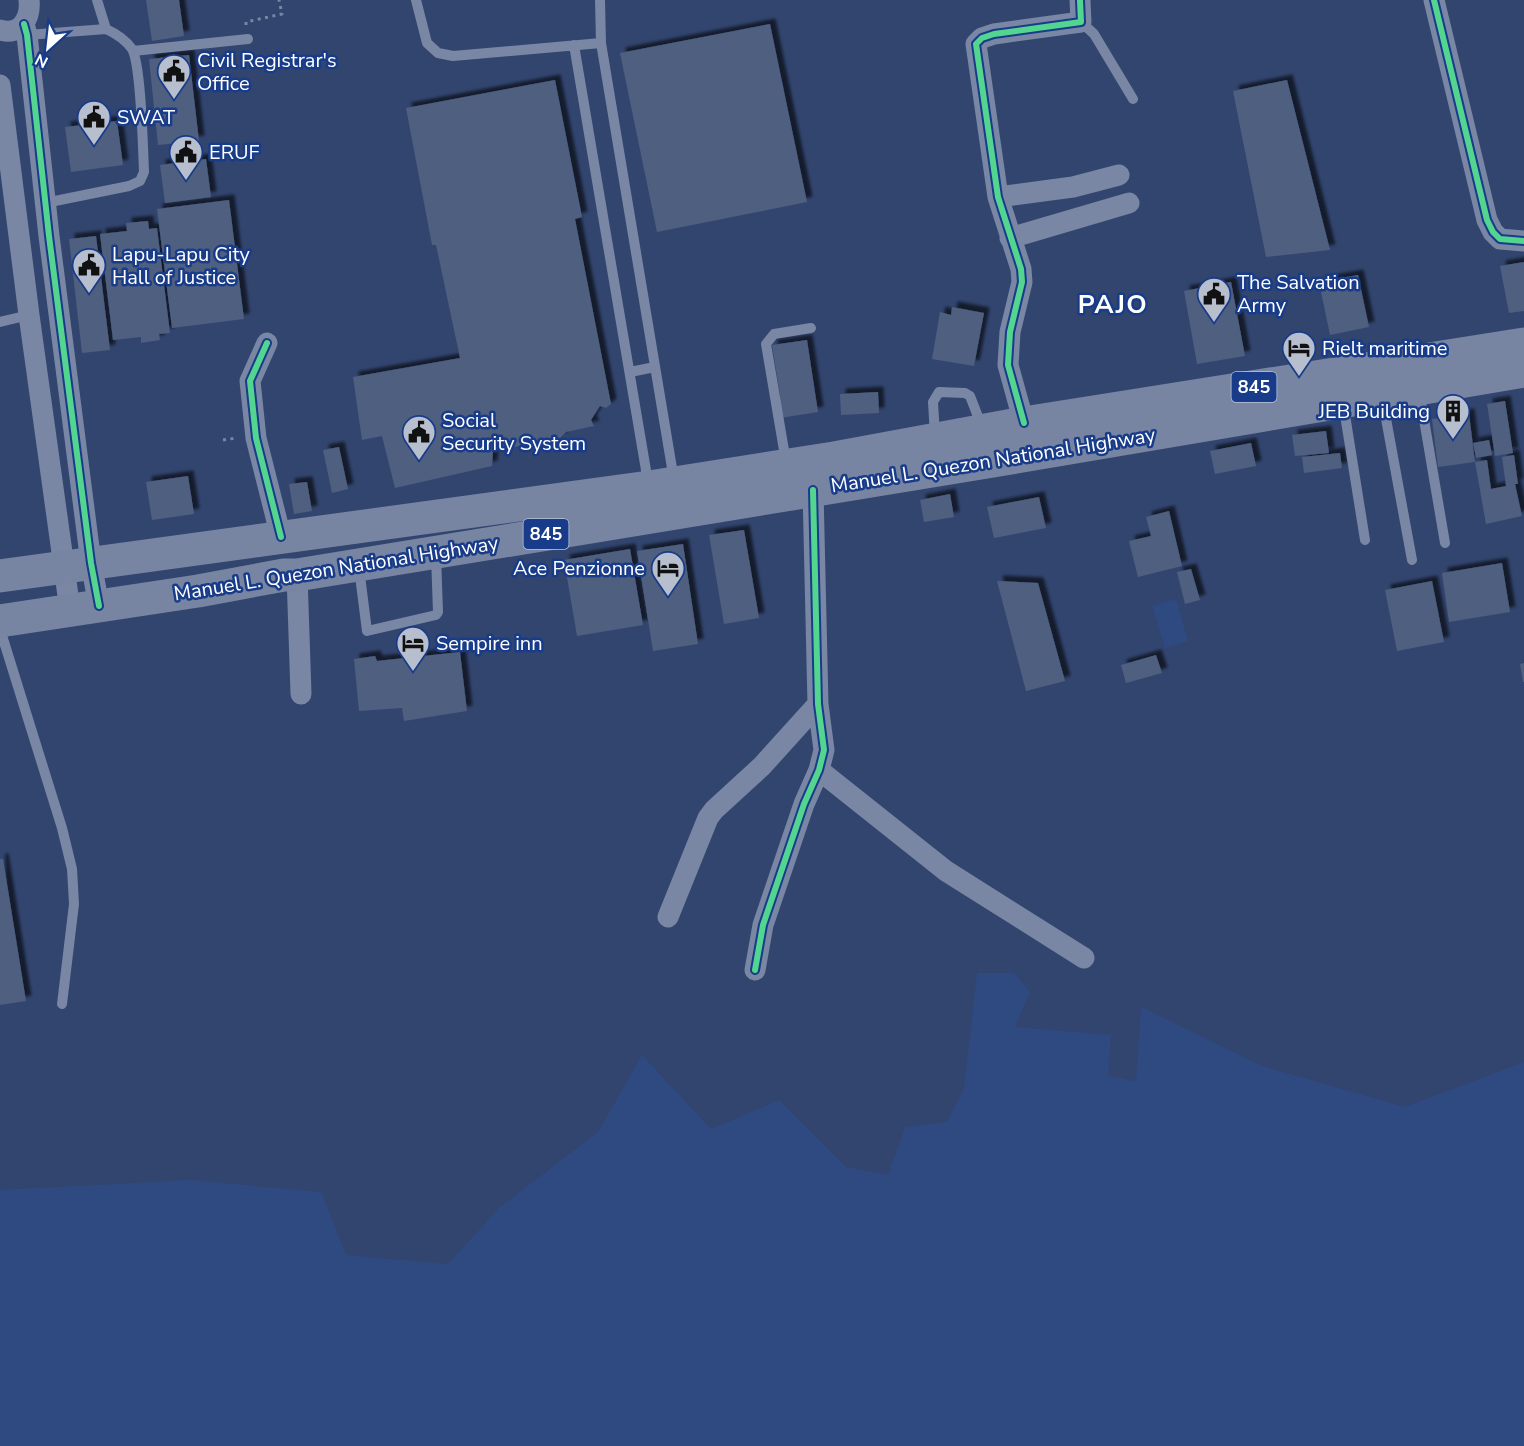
<svg xmlns="http://www.w3.org/2000/svg" width="1524" height="1446" font-family="'Nunito Sans',sans-serif">
  <style>
    .water { fill: #2f4981 }
    .building { fill: #4f5e80; filter: url(#shadow) }
    .lines { fill: none; stroke-linecap: round; stroke-linejoin: round }
    .path { stroke: #7986a4; stroke-width: 3; stroke-dasharray: 3 4.5; stroke-linecap: butt }
    .lane { stroke: #7986a4; stroke-width: 10 }
    .street { stroke: #7986a4; stroke-width: 21 }
    .primary { stroke: #7885a2; stroke-width: 33 }
    .cycleway-casing { stroke: #183c89; stroke-width: 10 }
    .cycleway { stroke: #53d58f; stroke-width: 6 }
    .labels { text-anchor: middle; stroke-width: 5; stroke-linejoin: round; paint-order: stroke }
    .shield { fill: #183c89; stroke: #bac4dc; stroke-width: 1.5 }
    .shield-label { font-size: 18px; font-weight: bold; fill: #fff }
    .poi-label { font-size: 20px; fill: #fff; stroke: #183c89; text-anchor: start }
    .street-label { font-size: 20px; fill: #fff; stroke: #183c89 }
    .district-label { font-size: 26px; font-weight: bold; letter-spacing: 1.5px; fill: #fff; stroke: #183c89 }
  </style>
  <defs>
    <filter id="shadow"><feDropShadow dx="5.5" dy="-5.5" stdDeviation="1.5" flood-color="#0009"/></filter>
  </defs>
  <rect width="100%" height="100%" fill="#32456f"/>
  <path class="water" d="M 1176,599 L 1188,641 L 1165,648 L 1152,606 Z
    M 977,973 L 1014,973 L 1030,992 L 1015,1027 L 1111,1035 L 1108,1076 L 1136,1081 L 1141,1007 L 1262,1066 L 1405,1107 L 1524,1062 L 1524,1446 L 0,1446 L 0,1190 L 189,1180 L 321,1192 L 346,1255 L 448,1264 L 500,1207 L 598,1132 L 642,1055 L 711,1129 L 779,1100 L 846,1167 L 888,1175 L 905,1127 L 947,1122 L 964,1088 Z"/>
  <path class="building" d="M 146,0 L 179,0 L 184,36 L 152,41 Z
    M 770,24 L 807,202 L 657,232 L 620,53 Z
    M 189,55 L 199,141 L 158,145 L 149,59 Z
    M 555,80 L 582,217 L 575,219 L 611,404 L 606,408 L 600,406 L 591,420 L 594,426 L 566,432 L 560,438 L 493,451 L 492,466 L 395,488 L 382,436 L 362,440 L 353,377 L 460,358 L 436,245 L 432,245 L 406,108 Z
    M 1287,80 L 1330,250 L 1266,257 L 1233,91 Z
    M 117,121 L 123,165 L 71,172 L 65,127 Z
    M 206,159 L 211,197 L 165,203 L 160,165 Z
    M 229,200 L 244,319 L 172,328 L 157,209 Z
    M 148,221 L 149,229 L 157,228 L 170,333 L 159,334 L 160,340 L 141,343 L 141,337 L 113,340 L 100,234 L 127,231 L 126,223 Z
    M 96,236 L 110,350 L 82,353 L 69,239 Z
    M 1524,262 L 1524,311 L 1509,313 L 1500,266 Z
    M 1358,275 L 1369,327 L 1330,335 L 1319,282 Z
    M 1231,282 L 1245,356 L 1197,364 L 1184,291 Z
    M 952,307 L 984,313 L 974,366 L 932,359 L 940,312 L 951,315 Z
    M 807,340 L 818,412 L 780,418 L 780,395 L 772,345 Z
    M 878,392 L 879,413 L 841,415 L 840,394 Z
    M 1505,401 L 1513,453 L 1495,456 L 1487,404 Z
    M 1469,414 L 1475,462 L 1438,467 L 1432,419 Z
    M 1326,431 L 1329,453 L 1295,456 L 1292,435 Z
    M 1489,440 L 1492,455 L 1476,458 L 1473,443 Z
    M 1251,443 L 1256,466 L 1215,474 L 1210,451 Z
    M 339,447 L 348,489 L 332,493 L 323,450 Z
    M 1340,453 L 1342,468 L 1304,473 L 1302,457 Z
    M 1514,455 L 1518,484 L 1515,484 L 1522,516 L 1486,524 L 1475,462 L 1487,460 L 1491,489 L 1506,486 L 1502,457 Z
    M 188,476 L 194,514 L 152,520 L 146,482 Z
    M 307,482 L 312,511 L 294,514 L 289,484 Z
    M 950,494 L 954,517 L 924,522 L 920,500 Z
    M 1039,497 L 1046,528 L 994,538 L 987,507 Z
    M 1169,511 L 1182,566 L 1138,577 L 1129,541 L 1151,536 L 1146,517 Z
    M 744,530 L 759,618 L 724,624 L 709,535 Z
    M 683,544 L 698,644 L 653,651 L 637,551 Z
    M 630,549 L 643,625 L 577,636 L 564,560 Z
    M 1502,563 L 1510,612 L 1449,622 L 1442,573 Z
    M 1191,569 L 1200,600 L 1185,604 L 1177,572 Z
    M 997,581 L 1038,583 L 1065,681 L 1026,691 Z
    M 1432,581 L 1444,642 L 1397,651 L 1385,590 Z
    M 460,652 L 467,711 L 404,721 L 402,708 L 359,711 L 354,659 L 375,656 L 377,661 Z
    M 1156,655 L 1162,673 L 1126,683 L 1121,665 Z
    M 1524,663 L 1524,682 L 1523,682 L 1520,664 Z
    M 0,859 L 3,859 L 26,1001 L 0,1005 Z"/>
  <g class="lines">
    <path class="path" d="M 246,25 L 246,22 L 282,14 L 279,0 L 282,0
      M 223,440 L 236,438"/>
    <path class="lane" d="M 97,0 L 106,29
      M 416,0 L 427,43 L 438,53 L 453,56 L 601,43
      M 600,0 L 601,43 L 674,480
      M 1081,22 L 1094,34 L 1133,99
      M 27,35 L 106,29 C 117,34 125,39 132,49 C 141,64 143,149 144,172 L 140,181 L 129,186 L 45,203
      M 574,45 L 648,482
      M 133,51 L 248,39
      M 0,322 L 29,315
      M 630,372 L 655,367
      M 1421,402 L 1445,543
      M 1384,408 L 1412,560
      M 1345,415 L 1365,540
      M 935,436 L 933,402 L 939,392 L 965,393 L 970,396 L 982,427
      M 786,462 L 766,344 L 774,334 L 811,328
      M 359,568 L 367,631 L 436,615 L 438,612 L 436,556
      M 0,629 L 62,828 L 72,869 L 74,904 L 62,1004"/>
    <path class="street" d="M 1434,0 L 1487,220 L 1493,232 L 1500,239 L 1524,241
      M 24,24 L 27,35 L 49,236 L 91,563 L 99,606
      M 0,30 C 21,36 31,18 29,0
      M 0,85 L 29,315 L 70,610
      M 998,197 L 1073,187 L 1119,175
      M 1010,238 L 1129,203
      M 267,343 L 250,381 L 256,438 L 281,537
      M 1024,423 L 1008,365 L 1010,332 L 1022,282 L 1021,269 L 998,197 L 976,44 L 982,38 L 994,34 L 1081,22 L 1080,0
      M 297,575 L 301,694
      M 819,770 L 946,871 L 1084,958
      M 668,917 L 708,818 L 714,810 L 762,766 L 818,704
      M 755,970 L 763,925 L 804,804 L 819,770 L 824,750 L 818,704 L 813,490"/>
    <path class="primary" d="M 0,576 L 649,487 L 834,458 L 1024,423 L 1524,344
      M 0,621 L 198,591 L 284,575 L 297,575 L 993,461 L 1524,371"/>
    <defs>
      <path id="cycleway" d="M 1434,0 L 1487,220 L 1493,232 L 1500,239 L 1524,241
        M 24,24 L 27,35 L 49,236 L 91,563 L 99,606
        M 267,343 L 250,381 L 256,438 L 281,537
        M 1024,423 L 1008,365 L 1010,332 L 1022,282 L 1021,269 L 998,197 L 976,44 L 982,38 L 994,34 L 1081,22 L 1080,0
        M 755,970 L 763,925 L 804,804 L 819,770 L 824,750 L 818,704 L 813,490"/>
    </defs>
    <use href="#cycleway" class="cycleway-casing"/>
    <use href="#cycleway" class="cycleway"/>
  </g>
  <defs>
    <symbol id="civic-pin" viewBox="-11 -11 22 30"><path d="M0 17L-7.5 6A9.5 9.5 0 1 1 7.5 6Z" fill="#b7becd" stroke="#183c89"/><path d="M-.6-6.5H3V-4.5H.6V-3L4-1V1h2V6H-6V1h2V-1L-.6-3ZM-1.2 2.5V6h2.4V2.5Z" fill="#111"/></symbol>
    <symbol id="hotel-pin" viewBox="-11 -11 22 30"><path d="M0 17L-7.5 6A9.5 9.5 0 1 1 7.5 6Z" fill="#b7becd" stroke="#183c89"/><path d="M-6-4.5h1.5V1H6V5H4.5V3h-9V5H-6ZM-4 0a1.8 1.8 0 1 1 3.6 0ZM.5 0V-2.5h3Q6-2.5 6 0Z" fill="#111"/></symbol>
    <symbol id="building-pin" viewBox="-11 -11 22 30"><path d="M0 17L-7.5 6A9.5 9.5 0 1 1 7.5 6Z" fill="#b7becd" stroke="#183c89"/><path d="M-4-6H4V6H1V3H-1V6H-4ZM-2.5-4.3h1.7v1.8h-1.7ZM.8-4.3h1.7v1.8H.8ZM-2.5-1h1.7V.8h-1.7ZM.8-1h1.7V.8H.8Z" fill="#111"/></symbol>
  </defs>
  <g fill-rule="evenodd">
    <use href="#civic-pin" x="155" y="52" width="38" height="52"/>
    <use href="#civic-pin" x="75" y="98" width="38" height="52"/>
    <use href="#civic-pin" x="167" y="133" width="38" height="52"/>
    <use href="#civic-pin" x="70" y="246" width="38" height="52"/>
    <use href="#civic-pin" x="1195" y="275" width="38" height="52"/>
    <use href="#hotel-pin" x="1280" y="329" width="38" height="52"/>
    <use href="#building-pin" x="1434" y="392" width="38" height="52"/>
    <use href="#civic-pin" x="400" y="413" width="38" height="52"/>
    <use href="#hotel-pin" x="649" y="549" width="38" height="52"/>
    <use href="#hotel-pin" x="394" y="624" width="38" height="52"/>
  </g>
  <g class="labels">
    <g class="shield">
      <rect x="1231.5" y="372" width="45" height="30" rx="4.5"/>
      <rect x="523.5" y="519" width="45" height="30" rx="4.5"/>
    </g>
    <g class="shield-label">
      <text x="1254" y="393">845</text>
      <text x="546" y="540">845</text>
    </g>
    <g class="poi-label">
      <text x="197" y="67">Civil Registrar's<tspan x="197" dy="23">Office</tspan></text>
      <text x="117" y="124">SWAT</text>
      <text x="209" y="159">ERUF</text>
      <text x="112" y="261">Lapu-Lapu City<tspan x="112" dy="23">Hall of Justice</tspan></text>
      <text x="1237" y="289">The Salvation<tspan x="1237" dy="23">Army</tspan></text>
      <text x="1322" y="355">Rielt maritime</text>
      <text x="1430" y="418" text-anchor="end">JEB Building</text>
      <text x="442" y="427">Social<tspan x="442" dy="23">Security System</tspan></text>
      <text x="645" y="575" text-anchor="end">Ace Penzionne</text>
      <text x="436" y="650">Sempire inn</text>
    </g>
    <g class="street-label">
      <text transform="translate(993 460) rotate(-9)" y="7">Manuel L. Quezon National Highway</text>
      <text transform="translate(336 568) rotate(-9)" y="7">Manuel L. Quezon National Highway</text>
    </g>
    <g class="district-label">
      <text x="1113" y="313">PAJO</text>
    </g>
  </g>
  <g transform="translate(48 48) rotate(207)" stroke="#183c89" stroke-width="4.5" paint-order="stroke">
  <path d="M0-4.5L10 22L0 15L-10 22Z" fill="#ffffff"/>
  <text y="-9" font-size="16" font-weight="bold" text-anchor="middle" fill="#ffffff">N</text>
  </g>
</svg>
